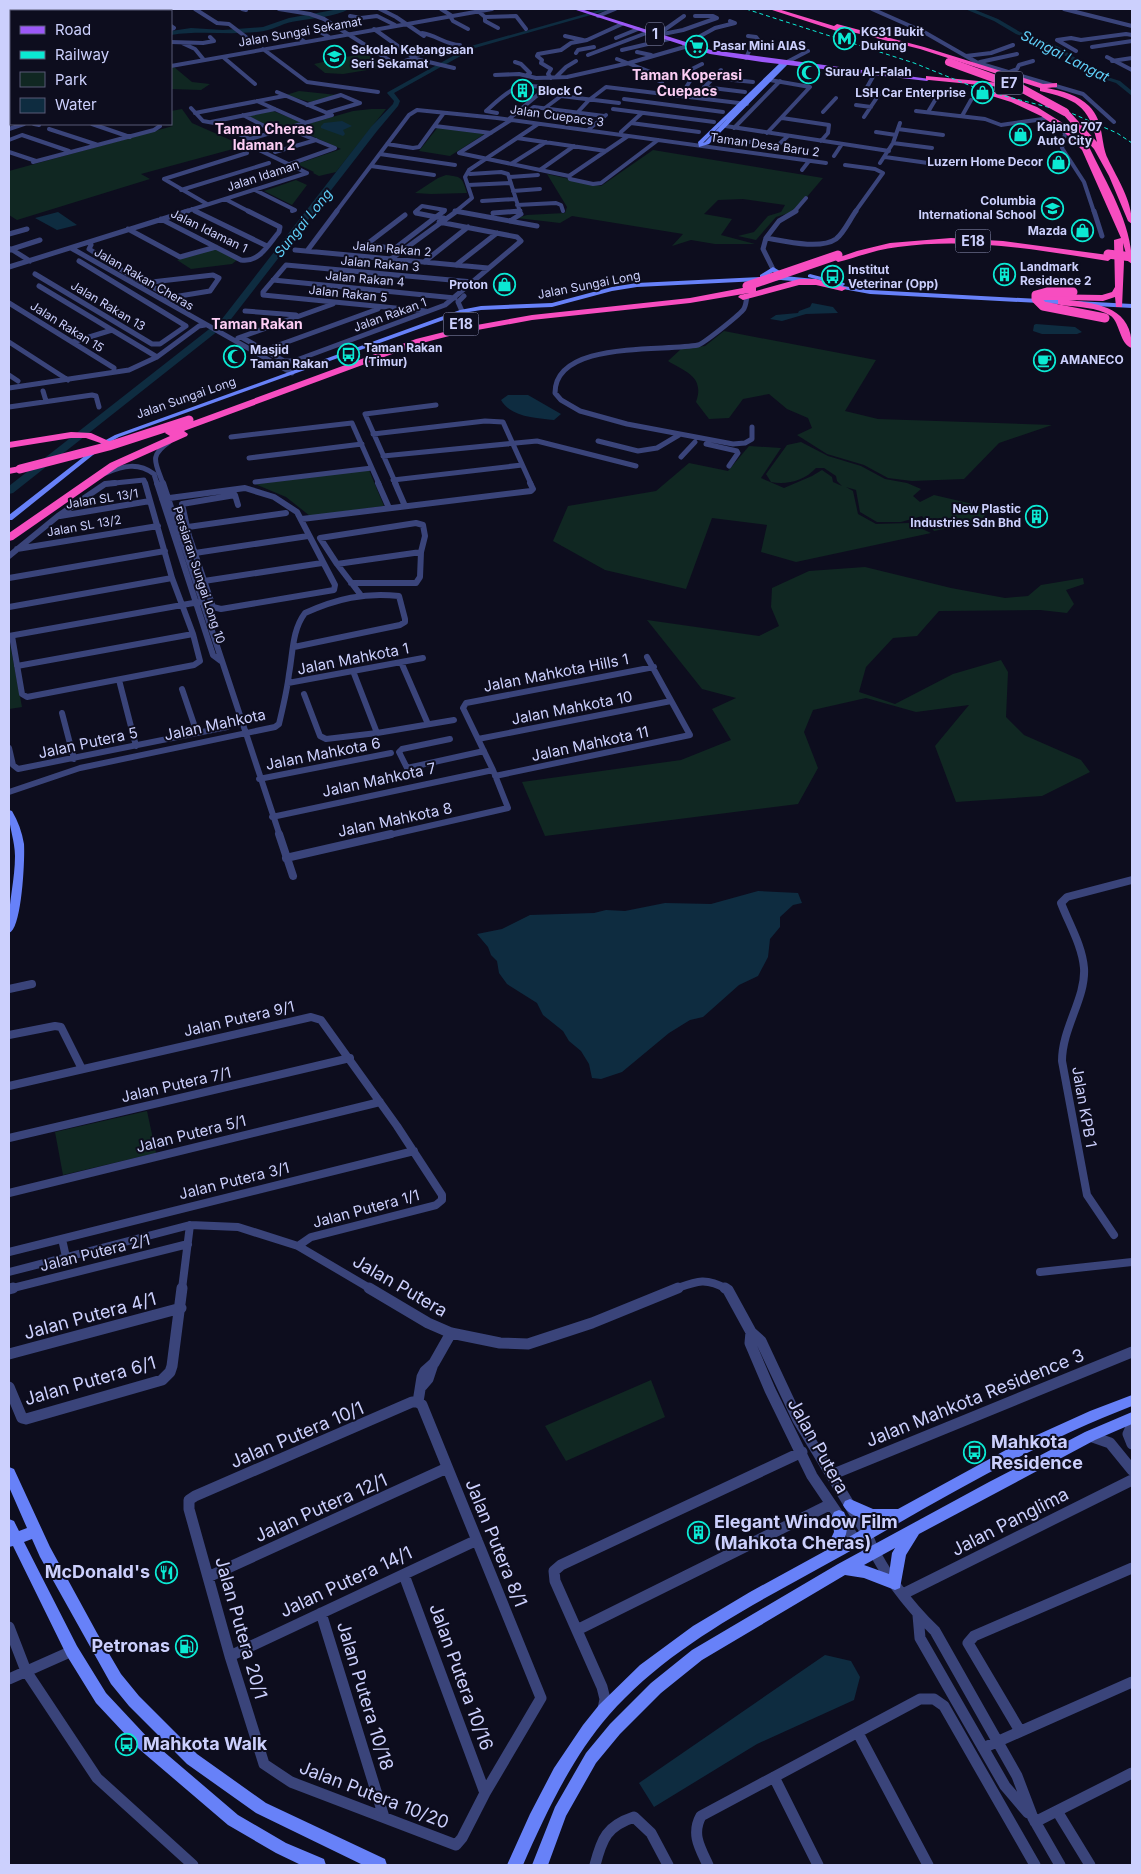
<svg xmlns="http://www.w3.org/2000/svg" width="1141" height="1874" font-family="Inter,sans-serif">
  <style>
    .green { fill: #102722 }
    .water { fill: #0e2c40 }
    .lines { fill: none; stroke-linecap: round; stroke-linejoin: round }
    .river { fill: #0e2c40; fill-rule: evenodd }
    .street-far4 { stroke: #3a447a; stroke-width: 4 }
    .street-far3 { stroke: #3a447a; stroke-width: 5 }
    .street-far2 { stroke: #3a447a; stroke-width: 6 }
    .street-far1 { stroke: #3a447a; stroke-width: 8 }
    .street { stroke: #3a447a; stroke-width: 11 }
    .secondary { fill: #6781f8; fill-rule: evenodd }
    .primary { fill: #9c58f7; fill-rule: evenodd }
    .highway { fill: #f74dc0; fill-rule: evenodd }
    .rail { stroke: #0be9d3; stroke-width: 1; stroke-dasharray: 4 3; stroke-linecap: butt }
    .highway-bridge-far1 { stroke: #f74dc0; stroke-width: 8 }
    .highway-bridge { stroke: #f74dc0; stroke-width: 9 }
    .labels { text-anchor: middle; stroke-width: 4; stroke-linejoin: round; paint-order: stroke }
    .far-street-label { font-size: 12px; fill: #ccd0fd; stroke: #0d0d1e }
    .far-poi-label { font-size: 12px; font-weight: bold; fill: #ccd0fd; stroke: #0d0d1e; text-anchor: start }
    .shield { fill: #0d0d1e; stroke: #9396ba; stroke-width: 1 }
    .shield-label { font-size: 14px; font-weight: bold; fill: #ccd0fd }
    .far-water-label { font-size: 14px; font-style: italic; fill: #5fcff8; stroke: #0d0d1e }
    .far-neighbourhood-label { font-size: 14px; font-weight: bold; fill: #fdcef5; stroke: #0d0d1e }
    .street-label { font-size: 15px; fill: #ccd0fd; stroke: #0d0d1e }
    .near-street-label { font-size: 18px; fill: #ccd0fd; stroke: #0d0d1e }
    .near-poi-label { font-size: 18px; font-weight: bold; fill: #ccd0fd; stroke: #0d0d1e; text-anchor: start }
  </style>
  <rect width="100%" height="100%" fill="#0d0d1e"/>
  <path class="green" d="M 365,53 L 386,67 L 343,74 L 325,73 L 314,64 Z
    M 174,67 L 192,82 L 210,84 L 201,90 L 171,89 L 171,68 Z
    M 299,91 L 337,95 L 310,102 L 286,95 Z
    M 182,109 L 192,123 L 244,146 L 141,174 L 150,179 L 17,220 L 9,215 L 9,171 L 173,126 L 152,124 L 171,124 L 171,111 Z
    M 371,109 L 386,109 L 336,172 L 319,176 L 313,173 L 314,172 L 297,164 L 341,149 L 294,128 L 353,111 Z
    M 273,111 L 299,121 L 300,123 L 275,129 L 248,116 Z
    M 438,127 L 486,133 L 450,156 L 419,151 Z
    M 653,150 L 823,178 L 795,211 L 776,217 L 756,240 L 738,236 L 754,232 L 768,216 L 781,212 L 785,205 L 743,199 L 718,200 L 704,214 L 732,219 L 721,235 L 755,244 L 715,244 L 691,240 L 672,246 L 683,234 L 572,216 L 560,223 L 517,218 L 527,215 L 565,213 L 567,207 L 547,174 L 601,186 Z
    M 446,175 C 462,177 462,177 467,193 L 431,194 L 415,193 L 438,178 Z
    M 296,180 L 307,185 L 292,205 L 264,191 Z
    M 215,248 L 237,260 L 232,264 L 191,269 L 177,260 Z
    M 724,331 L 876,360 L 845,411 L 878,419 L 1052,425 L 999,443 L 964,479 L 912,481 L 888,478 L 864,465 L 827,454 L 797,435 L 812,428 L 808,418 L 787,409 L 769,394 L 743,399 L 729,418 L 709,419 L 696,402 C 705,377 686,372 668,361 L 681,349 L 705,346 Z
    M 801,442 L 828,456 L 861,466 L 885,479 L 907,483 L 921,489 L 913,496 L 920,502 L 934,495 L 990,508 L 980,522 L 934,531 L 922,516 L 901,522 L 877,522 L 860,512 L 856,490 L 846,487 L 853,491 L 858,514 L 876,524 L 909,523 L 931,533 L 796,562 L 761,552 L 767,525 L 712,518 L 686,589 L 605,570 L 553,541 L 568,506 L 656,491 L 689,463 L 728,471 L 749,446 L 781,448 L 761,478 L 784,488 L 812,476 L 822,470 L 832,477 L 833,482 L 842,486 L 837,481 L 836,476 L 824,468 L 816,468 C 804,481 787,485 771,482 L 766,474 L 787,445 Z
    M 369,470 L 384,506 L 310,516 L 286,497 L 255,484 Z
    M 865,567 L 951,588 L 1005,598 L 1028,596 L 1041,585 L 1083,578 L 1084,584 L 1066,590 L 1074,604 L 1067,613 L 1040,610 L 939,611 L 917,636 L 893,638 L 866,667 L 859,692 L 895,704 L 953,674 L 1001,660 L 1008,672 L 1006,717 L 1024,735 L 1081,760 L 1090,772 L 1042,796 L 956,802 L 935,746 L 969,705 L 916,712 L 866,698 L 813,710 L 804,732 L 818,768 L 798,804 L 545,836 L 522,782 L 681,760 L 731,740 L 712,709 L 736,698 L 702,689 L 647,620 L 759,636 L 779,626 L 771,607 L 772,588 L 809,571 Z
    M 9,639 L 22,707 L 9,709 Z
    M 147,1111 L 156,1153 L 63,1175 L 55,1132 Z
    M 651,1380 L 665,1417 L 566,1461 L 545,1426 Z"/>
  <path class="water" d="M 342,121 L 352,126 L 343,130 L 345,134 L 343,136 L 321,128 L 321,126 L 324,123 Z
    M 58,212 L 77,225 L 57,230 L 35,218 Z
    M 812,303 L 833,307 L 838,313 L 806,314 L 782,321 L 770,319 L 776,315 L 798,313 L 799,311 L 810,307 Z
    M 1036,324 L 1075,327 L 1082,332 L 1077,334 L 1042,334 L 1033,331 L 1034,325 Z
    M 508,395 L 528,395 L 561,414 L 554,420 C 537,418 510,417 501,400 Z
    M 758,891 L 798,893 L 802,903 L 793,905 L 780,917 L 780,927 L 770,939 L 768,957 L 758,976 L 739,985 L 703,1017 L 690,1020 L 669,1033 L 622,1072 L 601,1079 L 592,1078 L 589,1064 L 581,1051 L 569,1041 L 563,1031 L 543,1015 L 537,1003 L 507,984 L 499,973 L 497,961 L 491,955 L 488,947 L 477,934 L 502,929 L 530,915 L 594,913 L 606,910 L 625,911 L 665,903 L 711,904 Z
    M 825,1655 L 851,1661 L 860,1677 L 854,1700 L 757,1744 L 654,1807 L 639,1783 Z"/>
  <g class="lines">
    <path class="river" d="M 339,9 L 349,9 C 335,17 313,18 297,21 C 285,22 275,29 264,31 C 233,36 202,30 171,35 L 171,31 L 191,28 L 223,30 L 263,27 L 289,18 Z
      M 603,9 L 612,9 L 475,48 L 394,93 L 400,101 L 398,106 L 377,131 L 228,323 L 13,493 L 9,494 L 9,486 L 222,319 L 371,127 L 393,104 L 394,101 L 387,93 L 388,92 L 471,46 Z
      M 965,9 L 973,9 L 998,19 L 1020,32 L 1059,47 L 1101,75 L 1120,81 L 1132,91 L 1132,96 L 1116,83 L 1097,77 L 1055,49 L 1016,34 L 994,21 Z
      M 9,39 L 11,39 L 11,43 L 9,43 Z"/>
    <path class="street-far4" d="M 63,9 L 66,11
      M 138,9 L 142,11
      M 195,9 L 217,23 L 229,24 L 246,37
      M 242,9 L 246,10
      M 279,9 L 310,14 L 324,19 L 389,60
      M 380,9 L 396,17 L 424,36
      M 441,9 L 452,16
      M 872,9 L 924,32 L 978,63 L 1083,94 L 1114,122
      M 1064,9 L 1132,26
      M 78,11 L 105,9
      M 478,11 L 485,17 L 516,16 L 526,29
      M 350,16 L 361,18 L 377,16 L 395,25
      M 450,16 L 453,21 L 468,29
      M 598,16 L 615,9
      M 485,17 L 485,21 L 498,28
      M 9,22 L 11,22
      M 171,26 L 174,28 L 171,29
      M 315,29 L 329,37
      M 374,29 L 416,59 L 454,68
      M 422,33 C 436,35 446,45 460,45
      M 660,33 L 684,16
      M 292,34 L 305,42
      M 658,35 L 683,30 L 717,18 L 713,16 L 695,16
      M 565,36 L 583,40
      M 616,38 L 638,29
      M 171,42 L 203,43 L 214,41 L 210,37
      M 182,43 L 195,49 L 204,60
      M 684,45 L 715,28 L 735,23 L 730,21
      M 1092,47 L 1132,41
      M 263,49 L 307,82 L 378,92
      M 622,50 L 669,39
      M 1076,51 L 1057,40 L 1071,38 L 1081,40 L 1126,34 L 1132,35
      M 637,52 L 651,55
      M 576,53 L 578,50 L 594,47
      M 588,55 L 649,32
      M 411,56 L 430,52
      M 966,56 L 991,53 L 1013,45
      M 223,57 L 255,84
      M 1107,57 L 1132,70
      M 746,58 L 750,49 L 759,41 L 756,37 L 748,36
      M 617,59 L 661,76 L 654,79 L 662,82
      M 9,60 L 11,59
      M 1112,61 L 1132,58
      M 515,62 L 521,64 L 530,73 L 527,75
      M 787,62 L 808,51
      M 980,62 L 1017,54
      M 171,66 L 492,9
      M 390,66 L 414,58
      M 1009,72 L 1017,69 L 1019,65 L 1033,61
      M 495,75 L 519,74 L 536,78 L 567,77 L 629,63 L 688,46
      M 556,77 L 566,67 L 576,61
      M 551,78 L 548,74 L 551,69 L 541,63 L 542,60 L 537,56 L 538,54 L 561,50 L 571,43 L 587,40 L 622,24
      M 714,78 L 753,82
      M 704,87 L 745,92
      M 673,94 L 685,89 L 690,81 L 689,78 L 682,74 L 702,64
      M 9,95 L 11,94
      M 695,97 L 721,70
      M 624,99 L 723,112
      M 257,101 L 306,123
      M 9,105 L 11,104
      M 307,105 L 341,95 L 360,103
      M 856,105 L 871,107
      M 191,108 L 203,121 L 214,123 L 250,139
      M 545,108 L 561,96 L 619,103
      M 613,109 L 714,122
      M 916,111 L 985,119 L 1001,125 L 1050,118
      M 823,112 L 836,98
      M 928,112 L 937,97
      M 195,113 L 284,96
      M 326,113 L 360,103
      M 497,113 L 486,111 C 507,92 516,81 546,88 L 509,119
      M 525,113 L 534,107 L 604,116
      M 577,113 L 589,100 L 606,87 L 747,104
      M 243,115 L 276,132
      M 9,116 L 11,117
      M 962,116 L 971,100
      M 864,117 L 880,93 L 866,89 L 875,73
      M 782,118 L 829,125 L 828,133 L 821,141
      M 511,120 L 459,153 L 569,176
      M 211,122 L 275,109
      M 631,123 L 699,132
      M 34,124 L 39,125
      M 92,124 L 130,137
      M 719,125 L 889,151
      M 1061,125 L 1065,134 L 1062,148 L 1084,182 L 1094,212
      M 435,126 L 491,133
      M 734,128 L 780,81
      M 9,129 L 24,124
      M 49,129 L 98,145
      M 898,129 L 943,135
      M 588,130 L 606,115
      M 621,132 L 642,113
      M 876,132 L 896,135
      M 287,133 L 296,132 L 335,148 L 290,164
      M 767,133 L 810,87 L 770,80
      M 517,138 L 606,151
      M 723,138 L 777,146 L 788,136
      M 250,139 L 332,115 L 277,92
      M 250,139 L 248,142 L 253,147 L 307,173
      M 9,140 L 22,135 L 69,151
      M 893,143 L 932,148
      M 387,144 L 413,148 L 419,147 L 443,114
      M 9,152 L 36,161
      M 275,152 L 316,140
      M 380,154 L 455,165
      M 834,156 L 842,144
      M 885,157 L 928,163
      M 33,162 L 154,130 L 160,126
      M 880,163 L 893,143 L 900,123
      M 511,164 L 546,142
      M 845,165 L 875,169 L 883,173 L 855,212
      M 371,166 L 434,175
      M 540,170 L 574,146
      M 802,170 L 809,161
      M 470,174 L 501,172 L 508,174 L 520,212
      M 569,176 L 570,179 L 593,184 L 601,183 L 658,140
      M 569,176 L 628,136
      M 510,177 L 538,175
      M 468,185 L 511,183
      M 181,190 L 269,163
      M 255,190 L 295,210 L 292,211
      M 513,191 L 540,189
      M 225,199 L 250,212
      M 482,201 L 515,199
      M 207,204 L 164,179 L 247,153
      M 517,205 L 556,203 L 561,205 L 563,211
      M 192,209 L 198,212
      M 455,211 L 459,212
      M 184,212 L 307,173
      M 336,212 L 409,115 L 417,110 L 497,118 L 826,163
      M 415,212 L 422,206 L 445,210 L 443,212
      M 455,212 L 472,198 L 465,177 L 469,170 L 538,124
      M 510,212 L 520,211
      M 794,212 L 806,198"/>
    <path class="street-far3" d="M 195,211 L 267,246
      M 417,211 L 416,213 L 436,217
      M 455,211 L 537,226
      M 1094,211 L 1102,236
      M 493,213 L 520,211
      M 405,215 L 367,244 L 394,249 L 436,217
      M 436,217 L 444,218
      M 436,217 L 444,211
      M 161,219 L 241,260 C 259,263 268,245 279,232 L 280,227 L 248,211
      M 510,221 L 521,214 L 519,211
      M 128,229 L 180,257 L 216,247
      M 9,234 L 27,229
      M 766,238 L 779,221 L 796,211
      M 91,245 L 89,249 L 131,276 L 170,296
      M 71,248 L 292,373
      M 11,249 L 30,261
      M 9,250 L 40,240
      M 295,250 L 488,268
      M 307,251 L 337,211
      M 391,259 L 457,211
      M 424,262 L 468,227
      M 456,265 L 497,233
      M 9,267 L 188,211
      M 773,269 L 763,249 L 766,238 C 784,241 820,250 836,239 C 844,233 850,219 856,211
      M 35,274 L 152,344 L 160,344 L 186,326 L 79,261
      M 273,280 L 455,298
      M 143,283 L 213,275 L 219,278 L 210,291 L 161,299
      M 39,286 L 157,357
      M 747,296 C 746,301 746,307 743,310 C 738,316 703,344 698,345 C 663,352 555,340 555,393 L 561,400 L 580,411 L 627,424 L 733,444 L 745,443 L 752,439 L 752,427
      M 9,303 L 114,368
      M 245,311 L 296,315
      M 426,311 L 263,295 L 263,292 L 286,265 L 473,282
      M 462,311 L 458,302 L 464,296
      M 241,337 L 284,361 L 294,361 L 445,305 L 521,241 L 517,237 L 439,222
      M 238,338 L 333,304
      M 9,342 L 68,380
      M 73,342 L 112,330
      M 265,350 L 378,309 L 379,307
      M 9,375 L 18,381
      M 9,388 L 129,370 L 157,357 L 199,326 L 205,325
      M 43,391 L 46,401
      M 9,407 L 92,395 L 96,396 L 99,407
      M 373,434 L 485,421 L 503,422 L 531,484
      M 231,437 L 352,423 L 379,484
      M 598,441 L 638,451 L 657,448 L 679,435
      M 706,444 L 737,451 L 738,453 L 729,466
      M 383,456 L 537,441 L 636,466
      M 681,457 L 695,442
      M 249,458 L 362,444
      M 106,473 C 123,466 138,462 154,474 L 157,484
      M 393,480 L 522,465
      M 255,482 L 372,468
      M 105,484 L 144,480 L 145,484
      M 163,484 C 156,462 148,457 169,442
      M 396,484 L 365,414 L 436,405"/>
    <path class="street-far2" d="M 157,483 L 213,655 L 221,661
      M 163,483 L 280,836
      M 378,483 L 389,508
      M 395,483 L 405,506
      M 162,499 L 245,488 L 274,497 L 297,512 L 335,585 L 334,590 L 221,609 L 213,607 L 189,536 L 182,504 L 235,495 L 238,505
      M 60,516 L 150,501
      M 302,519 L 531,491 L 533,489 L 530,483
      M 416,523 L 423,525 L 425,536 L 421,552 L 337,564 L 320,538 Z
      M 188,527 L 286,513
      M 17,549 L 158,526
      M 195,553 L 308,536
      M 9,556 L 58,516 L 105,484 L 115,483
      M 337,564 L 360,594
      M 9,578 L 165,551
      M 204,581 L 322,563
      M 351,583 L 416,583 L 420,577 L 421,552
      M 9,607 L 172,578
      M 9,636 L 199,602
      M 12,636 L 22,694 L 27,697 L 194,665 L 200,661 L 193,634 L 172,578 L 145,483
      M 401,662 L 428,724
      M 17,666 L 193,634
      M 353,671 L 377,733
      M 119,680 L 136,746
      M 288,683 L 423,658
      M 182,689 L 197,733
      M 304,694 L 320,736 L 326,739 L 377,733 L 454,720
      M 62,713 L 74,759
      M 450,739 L 402,749 L 399,752 L 407,768 L 484,751
      M 478,739 L 671,701
      M 9,748 L 13,765 L 18,769 L 227,727
      M 495,776 L 690,735 L 647,657
      M 259,779 L 391,753
      M 9,792 L 80,768 L 275,727 L 279,724 C 283,707 287,691 289,674 C 293,653 292,630 305,613 C 336,599 365,592 399,596 L 405,619 L 405,622 L 400,625 L 294,647
      M 272,817 L 493,770
      M 385,836 L 508,808 L 493,770 L 463,708 L 466,703 L 654,667"/>
    <path class="street-far1" d="M 279,834 L 293,876
      M 286,858 L 391,834
      M 9,989 L 32,984
      M 9,1035 L 55,1026 L 61,1027 L 82,1069
      M 9,1086 L 311,1017 L 321,1020 L 397,1126 L 442,1195 L 442,1200 L 436,1205 L 311,1237 L 298,1246
      M 9,1138 L 350,1058
      M 9,1193 L 380,1102
      M 1114,1235 L 1087,1195 L 1062,1061 C 1062,1028 1086,998 1084,968 C 1082,945 1069,924 1061,903 L 1067,897 L 1132,880
      M 62,1239 L 66,1257
      M 9,1252 L 414,1151
      M 9,1272 L 190,1225 L 238,1227 L 298,1246 L 371,1289
      M 1040,1272 L 1132,1262
      M 9,1289 L 188,1244
      M 182,1289 L 190,1225
      M 675,1289 C 697,1281 705,1277 727,1289"/>
    <path class="street" d="M 369,1288 L 428,1323 L 451,1333 L 500,1343 L 528,1344 L 592,1323 L 678,1288
      M 725,1288 L 728,1290 L 751,1332 L 761,1341 L 798,1420 L 867,1534 C 878,1567 910,1607 935,1631 L 1017,1776 L 1033,1818 L 1060,1865
      M 9,1289 L 13,1288
      M 751,1332 L 750,1343 L 770,1390 L 812,1476 L 856,1541 L 873,1552
      M 9,1354 L 181,1308
      M 422,1386 L 428,1379 L 433,1364
      M 9,1387 L 22,1418 L 26,1419 L 162,1380 L 170,1372 L 172,1366 L 182,1288
      M 412,1402 L 418,1402 L 422,1405 L 541,1698 L 485,1793 L 462,1838 L 456,1845 L 291,1782 L 264,1764 L 230,1656 L 189,1509 L 189,1500 L 195,1496 Z
      M 418,1402 L 422,1377 L 425,1371 L 434,1363 L 451,1333
      M 1132,1425 L 1128,1434 L 1132,1444
      M 1090,1436 L 1110,1443 L 1132,1470
      M 831,1475 L 1132,1352
      M 404,1575 L 485,1793
      M 208,1577 L 447,1468
      M 903,1594 L 1132,1480
      M 321,1613 L 384,1817
      M 918,1615 L 920,1638 L 1005,1786 L 1028,1813
      M 9,1627 L 26,1671 L 97,1778 L 193,1865
      M 577,1630 L 831,1504
      M 230,1656 L 477,1540
      M 9,1679 L 72,1651
      M 603,1709 L 605,1699 L 602,1687 L 555,1581 L 554,1571 L 561,1565 L 802,1452
      M 1020,1731 L 968,1643 L 974,1636 L 1132,1568
      M 858,1733 L 928,1865
      M 983,1748 L 1132,1682
      M 774,1777 L 818,1865
      M 1057,1811 L 1090,1865
      M 1035,1822 L 1132,1773
      M 595,1865 C 602,1838 607,1826 634,1817 L 651,1833 L 668,1865
      M 708,1865 C 700,1848 691,1834 701,1816 L 920,1699 L 934,1699 L 944,1706 L 1035,1865"/>
    <path class="secondary" d="M 787,61 L 789,63 L 709,144 L 699,147 L 698,142 L 781,62 ZM 728,118 L 705,142 L 703,143 Z
      M 773,267 L 785,274 L 784,276 L 815,279 L 818,281 L 815,283 L 781,280 L 637,287 L 612,291 L 552,307 L 481,310 L 463,313 L 119,437 L 108,443 L 12,520 L 9,520 L 9,515 L 104,441 L 115,435 L 460,310 L 481,306 L 552,303 L 612,287 L 637,283 L 760,277 L 760,275 ZM 773,272 L 781,276 L 765,277 Z
      M 810,274 L 844,283 L 845,284 L 843,286 L 870,290 L 1132,304 L 1132,308 L 870,294 L 832,287 L 832,285 L 838,285 L 808,277 L 808,275 Z
      M 9,810 L 12,811 C 18,821 22,832 24,844 C 25,858 22,929 9,933 C 7,908 15,882 15,856 C 15,840 8,825 9,810 Z
      M 1132,1395 L 1132,1406 C 1031,1445 939,1500 845,1554 C 763,1600 672,1643 609,1715 C 571,1759 546,1813 523,1865 L 507,1865 L 530,1814 L 554,1768 L 583,1725 L 599,1705 L 640,1665 L 693,1626 L 750,1592 L 825,1551 L 834,1532 L 832,1516 L 834,1512 L 839,1510 L 844,1512 C 848,1521 848,1531 844,1540 L 876,1521 C 866,1520 848,1516 843,1505 L 845,1501 L 850,1499 L 873,1509 L 898,1509 L 1015,1445 L 1090,1411 Z
      M 1132,1412 L 1132,1424 L 1095,1440 L 919,1534 L 906,1555 L 900,1588 L 895,1590 L 864,1578 L 845,1575 L 702,1660 L 661,1693 L 620,1734 L 596,1763 L 566,1816 L 548,1865 L 532,1865 L 555,1807 L 586,1753 L 610,1724 L 651,1683 L 692,1650 L 838,1564 L 989,1482 L 1085,1432 ZM 895,1548 L 892,1553 L 889,1574 L 864,1565 Z
      M 9,1467 L 14,1469 L 50,1547 L 97,1633 L 121,1674 L 139,1696 L 197,1754 L 266,1803 L 385,1859 L 387,1865 L 363,1865 L 256,1813 L 187,1764 L 129,1706 L 111,1684 L 40,1557 L 32,1539 L 24,1542 L 77,1646 L 106,1693 L 149,1739 L 238,1815 L 286,1843 L 324,1859 L 326,1865 L 301,1865 L 276,1853 L 228,1825 L 139,1749 L 96,1703 L 67,1656 L 13,1546 L 9,1547 L 9,1519 L 14,1521 L 19,1531 L 27,1528 L 9,1487 Z"/>
    <path class="primary" d="M 573,9 L 581,9 L 711,50 L 930,79 L 927,81 L 762,62 L 710,54 Z"/>
    <path class="highway" d="M 769,9 L 778,9 L 834,26 L 837,24 L 924,47 L 1043,84 L 1057,83 L 1057,87 L 1047,88 C 1062,91 1078,95 1089,106 C 1105,122 1100,143 1108,159 C 1118,180 1132,200 1132,224 L 1128,221 L 1109,176 L 1094,149 L 1061,112 L 1068,110 L 1097,142 C 1089,105 1075,99 1040,91 L 1040,88 L 920,49 L 848,31 L 847,33 L 843,33 Z
      M 926,76 L 1020,85 L 1024,87 L 1020,89 L 929,80 L 926,80 Z
      M 979,88 L 1006,95 L 1037,107 L 1066,125 L 1079,138 L 1086,140 C 1103,179 1132,220 1132,264 L 1128,261 L 1123,243 L 1124,262 L 1122,307 L 1116,307 L 1115,297 L 1103,301 L 1069,300 C 1101,304 1132,308 1132,348 C 1120,345 1120,323 1111,316 C 1097,307 1077,307 1061,305 L 1058,304 L 1058,300 L 1041,300 L 1036,297 L 1041,294 L 1102,295 L 1112,292 L 1115,287 L 1114,240 L 1121,238 L 1082,150 L 1063,131 L 1041,116 L 1011,102 L 979,92 Z
      M 951,238 L 1003,241 L 1108,255 L 1112,258 L 1108,261 C 1039,250 968,237 898,247 C 877,249 858,257 838,262 L 834,259 L 857,251 L 890,243 Z
      M 799,279 L 816,279 L 847,288 L 842,291 L 816,285 L 799,285 L 743,300 L 738,297 L 740,295 L 749,293 L 690,303 L 532,320 L 461,333 L 422,343 L 184,431 L 188,434 L 187,436 L 118,467 L 13,540 L 9,541 L 9,533 L 110,463 L 170,436 L 165,433 L 166,431 L 416,339 L 460,328 L 532,315 L 690,298 L 753,286 L 756,287 L 756,291 Z
      M 71,432 L 91,433 L 111,442 L 106,445 L 86,438 L 71,438 L 9,448 L 9,442 Z
      M 20,466 L 24,467 L 25,469 L 24,471 L 9,474 L 9,468 Z"/>
    <path class="rail" d="M 746,9 L 914,63 L 981,90 L 1071,113 L 1117,133 L 1132,143"/>
    <path class="highway-bridge-far1" d="M 949,62 L 1021,88 L 1065,112"/>
    <path class="highway-bridge" d="M 1108,254 L 1132,257
      M 747,286 L 838,255
      M 1073,292 L 1047,292 L 1036,295 L 1036,299 L 1043,306 L 1105,318
      M 20,469 L 109,446 L 189,420"/>
  </g>
  <defs>
    <symbol id="metro-ring" viewBox="-11 -11 22 22"><circle r="9.5" fill="#0d0d1e" stroke="#0be9d3" stroke-width="1.5"/><path d="M-5.5 5V-5H-3L0 0L3-5H5.5V5H3V-.5L0 4L-3-.5V5Z" fill="#0be9d3"/></symbol>
    <symbol id="supermarket-ring" viewBox="-11 -11 22 22"><circle r="9.5" fill="#0d0d1e" stroke="#0be9d3" stroke-width="1.5"/><path d="M-6-5.5h2.5l.6 2H6L4.5 2H-2.5L-4.4-4H-6ZM-1.5 3.2a1.3 1.3 0 1 0 .1 0ZM3 3.2a1.3 1.3 0 1 0 .1 0Z" fill="#0be9d3"/></symbol>
    <symbol id="school-ring" viewBox="-11 -11 22 22"><circle r="9.5" fill="#0d0d1e" stroke="#0be9d3" stroke-width="1.5"/><path d="M0-5L7-2L0 1L-7-2ZM-4 1L0 2.5L4 1V4Q0 6-4 4Z" fill="#0be9d3"/></symbol>
    <symbol id="mosque-ring" viewBox="-11 -11 22 22"><circle r="9.5" fill="#0d0d1e" stroke="#0be9d3" stroke-width="1.5"/><path d="M3.5-4.9A6 6 0 1 0 3.5 4.9A5 5 0 1 1 3.5-4.9Z" fill="#0be9d3"/></symbol>
    <symbol id="building-ring" viewBox="-11 -11 22 22"><circle r="9.5" fill="#0d0d1e" stroke="#0be9d3" stroke-width="1.5"/><path d="M-4-6H4V6H1V3H-1V6H-4ZM-2.5-4.3h1.7v1.8h-1.7ZM.8-4.3h1.7v1.8H.8ZM-2.5-1h1.7V.8h-1.7ZM.8-1h1.7V.8H.8Z" fill="#0be9d3"/></symbol>
    <symbol id="shop-ring" viewBox="-11 -11 22 22"><circle r="9.5" fill="#0d0d1e" stroke="#0be9d3" stroke-width="1.5"/><path d="M-5-2.5h2.3a2.7 3.5 0 0 1 5.4 0H5L5.5 6h-11ZM-1.5-2.5h3a1.5 2.3 0 0 0-3 0Z" fill="#0be9d3"/></symbol>
    <symbol id="bus-ring" viewBox="-11 -11 22 22"><circle r="9.5" fill="#0d0d1e" stroke="#0be9d3" stroke-width="1.5"/><path d="M-5-6H5V4H4V6H2V4H-2V6H-4V4H-5ZM-3.5-4V0h7V-4ZM-3.5 1.2v1.5H-2V1.2ZM2 1.2v1.5H3.5V1.2Z" fill="#0be9d3"/></symbol>
    <symbol id="cafe-ring" viewBox="-11 -11 22 22"><circle r="9.5" fill="#0d0d1e" stroke="#0be9d3" stroke-width="1.5"/><path d="M-5.5-4.5H6V0H3Q3 3.5 0 3.5H-2.5Q-5.5 3.5-5.5 0ZM3-3.2v2h1.7v-2ZM-6 4.5H4V6H-6Z" fill="#0be9d3"/></symbol>
    <symbol id="restaurant-ring" viewBox="-11 -11 22 22"><circle r="9.5" fill="#0d0d1e" stroke="#0be9d3" stroke-width="1.5"/><path d="M-5-6h1v4h1v-4h1v4h1v-4h1v5L-1.5 .5V6h-2V.5L-5-1ZM5-6V6H3V1.5H1.5Q1.5-4 5-6Z" fill="#0be9d3"/></symbol>
    <symbol id="fuel-ring" viewBox="-11 -11 22 22"><circle r="9.5" fill="#0d0d1e" stroke="#0be9d3" stroke-width="1.5"/><path d="M-5.5-6h7V0h2V4h1.3V-2.5L3-4.5l.8-.8L6-3V5H2.5V1h-1V6h-7ZM-4.2-4.7v3.2H.2V-4.7Z" fill="#0be9d3"/></symbol>
  </defs>
  <g fill-rule="evenodd">
    <use href="#metro-ring" x="832" y="26" width="25" height="25"/>
    <use href="#supermarket-ring" x="684" y="34" width="25" height="25"/>
    <use href="#school-ring" x="322" y="44" width="25" height="25"/>
    <use href="#mosque-ring" x="796" y="60" width="25" height="25"/>
    <use href="#building-ring" x="510" y="78" width="25" height="25"/>
    <use href="#shop-ring" x="970" y="80" width="25" height="25"/>
    <use href="#shop-ring" x="1008" y="122" width="25" height="25"/>
    <use href="#shop-ring" x="1046" y="150" width="25" height="25"/>
    <use href="#school-ring" x="1040" y="196" width="25" height="25"/>
    <use href="#shop-ring" x="1070" y="218" width="25" height="25"/>
    <use href="#building-ring" x="992" y="262" width="25" height="25"/>
    <use href="#bus-ring" x="820" y="264" width="25" height="25"/>
    <use href="#shop-ring" x="492" y="272" width="25" height="25"/>
    <use href="#bus-ring" x="336" y="342" width="25" height="25"/>
    <use href="#mosque-ring" x="222" y="344" width="25" height="25"/>
    <use href="#cafe-ring" x="1032" y="348" width="25" height="25"/>
    <use href="#building-ring" x="1024" y="504" width="25" height="25"/>
    <use href="#bus-ring" x="962" y="1440" width="25" height="25"/>
    <use href="#building-ring" x="686" y="1520" width="25" height="25"/>
    <use href="#restaurant-ring" x="154" y="1560" width="25" height="25"/>
    <use href="#fuel-ring" x="174" y="1634" width="25" height="25"/>
    <use href="#bus-ring" x="114" y="1732" width="25" height="25"/>
  </g>
  <g class="labels">
    <g class="far-street-label">
      <text transform="translate(300 32) rotate(-10)" y="4">Jalan Sungai Sekamat</text>
      <text transform="translate(557 116) rotate(8)" y="4">Jalan Cuepacs 3</text>
      <text transform="translate(765 145) rotate(8)" y="4">Taman Desa Baru 2</text>
      <text transform="translate(263 176) rotate(-18)" y="4">Jalan Idaman</text>
      <text transform="translate(209 231) rotate(26)" y="4">Jalan Idaman 1</text>
      <text transform="translate(392 249) rotate(5)" y="4">Jalan Rakan 2</text>
      <text transform="translate(380 264) rotate(5)" y="4">Jalan Rakan 3</text>
      <text transform="translate(144 279) rotate(30)" y="4">Jalan Rakan Cheras</text>
      <text transform="translate(365 279) rotate(5)" y="4">Jalan Rakan 4</text>
      <text transform="translate(589 285) rotate(-11)" y="4">Jalan Sungai Long</text>
      <text transform="translate(348 294) rotate(6)" y="4">Jalan Rakan 5</text>
      <text transform="translate(108 306) rotate(31)" y="4">Jalan Rakan 13</text>
      <text transform="translate(390 315) rotate(-20)" y="4">Jalan Rakan 1</text>
      <text transform="translate(67 327) rotate(32)" y="4">Jalan Rakan 15</text>
      <text transform="translate(186 398) rotate(-19)" y="4">Jalan Sungai Long</text>
      <text transform="translate(102 499) rotate(-9)" y="4">Jalan SL 13/1</text>
      <text transform="translate(84 526) rotate(-10)" y="4">Jalan SL 13/2</text>
      <text transform="translate(199 575) rotate(72)" y="4">Persiaran Sungai Long 10</text>
    </g>
    <g class="far-poi-label">
      <text x="861" y="36">KG31 Bukit<tspan x="861" dy="14">Dukung</tspan></text>
      <text x="713" y="50">Pasar Mini AIAS</text>
      <text x="351" y="54">Sekolah Kebangsaan<tspan x="351" dy="14">Seri Sekamat</tspan></text>
      <text x="825" y="76">Surau Al-Falah</text>
      <text x="538" y="95">Block C</text>
      <text x="966" y="97" text-anchor="end">LSH Car Enterprise</text>
      <text x="1037" y="131">Kajang 707<tspan x="1037" dy="14">Auto City</tspan></text>
      <text x="1043" y="166" text-anchor="end">Luzern Home Decor</text>
      <text x="1036" y="205" text-anchor="end">Columbia<tspan x="1036" dy="14">International School</tspan></text>
      <text x="1067" y="235" text-anchor="end">Mazda</text>
      <text x="1020" y="271">Landmark<tspan x="1020" dy="14">Residence 2</tspan></text>
      <text x="848" y="274">Institut<tspan x="848" dy="14">Veterinar (Opp)</tspan></text>
      <text x="488" y="289" text-anchor="end">Proton</text>
      <text x="364" y="352">Taman Rakan<tspan x="364" dy="14">(Timur)</tspan></text>
      <text x="250" y="354">Masjid<tspan x="250" dy="14">Taman Rakan</tspan></text>
      <text x="1060" y="364">AMANECO</text>
      <text x="1021" y="513" text-anchor="end">New Plastic<tspan x="1021" dy="14">Industries Sdn Bhd</tspan></text>
    </g>
    <g class="shield">
      <rect x="646" y="22.5" width="18" height="23" rx="4"/>
      <rect x="995" y="71.5" width="28" height="23" rx="4"/>
      <rect x="955.5" y="229.5" width="35" height="23" rx="4"/>
      <rect x="443.5" y="312.5" width="35" height="23" rx="4"/>
    </g>
    <g class="shield-label">
      <text x="655" y="39">1</text>
      <text x="1009" y="88">E7</text>
      <text x="973" y="246">E18</text>
      <text x="461" y="329">E18</text>
    </g>
    <g class="far-water-label">
      <text transform="translate(1065 56) rotate(27)" y="5">Sungai Langat</text>
      <text transform="translate(303 223) rotate(-51)" y="5">Sungai Long</text>
    </g>
    <g class="far-neighbourhood-label">
      <text x="687" y="80">Taman Koperasi<tspan x="687" dy="16">Cuepacs</tspan></text>
      <text x="264" y="134">Taman Cheras<tspan x="264" dy="16">Idaman 2</tspan></text>
      <text x="257" y="329">Taman Rakan</text>
    </g>
    <g class="street-label">
      <text transform="translate(353 659) rotate(-11)" y="5">Jalan Mahkota 1</text>
      <text transform="translate(556 673) rotate(-11)" y="5">Jalan Mahkota Hills 1</text>
      <text transform="translate(572 708) rotate(-11)" y="5">Jalan Mahkota 10</text>
      <text transform="translate(215 725) rotate(-12)" y="5">Jalan Mahkota</text>
      <text transform="translate(88 743) rotate(-12)" y="5">Jalan Putera 5</text>
      <text transform="translate(590 744) rotate(-12)" y="5">Jalan Mahkota 11</text>
      <text transform="translate(323 754) rotate(-11)" y="5">Jalan Mahkota 6</text>
      <text transform="translate(379 780) rotate(-12)" y="5">Jalan Mahkota 7</text>
      <text transform="translate(395 820) rotate(-12)" y="5">Jalan Mahkota 8</text>
      <text transform="translate(239 1019) rotate(-13)" y="5">Jalan Putera 9/1</text>
      <text transform="translate(176 1085) rotate(-13)" y="5">Jalan Putera 7/1</text>
      <text transform="translate(1084 1107) rotate(80)" y="5">Jalan KPB 1</text>
      <text transform="translate(191 1134) rotate(-14)" y="5">Jalan Putera 5/1</text>
      <text transform="translate(234 1181) rotate(-14)" y="5">Jalan Putera 3/1</text>
      <text transform="translate(366 1209) rotate(-15)" y="5">Jalan Putera 1/1</text>
      <text transform="translate(95 1253) rotate(-14)" y="5">Jalan Putera 2/1</text>
    </g>
    <g class="near-street-label">
      <text transform="translate(400 1286) rotate(30)" y="6">Jalan Putera</text>
      <text transform="translate(90 1316) rotate(-15)" y="6">Jalan Putera 4/1</text>
      <text transform="translate(90 1381) rotate(-16)" y="6">Jalan Putera 6/1</text>
      <text transform="translate(975 1398) rotate(-22)" y="6">Jalan Mahkota Residence 3</text>
      <text transform="translate(297 1435) rotate(-23)" y="6">Jalan Putera 10/1</text>
      <text transform="translate(818 1446) rotate(61)" y="6">Jalan Putera</text>
      <text transform="translate(321 1508) rotate(-24)" y="6">Jalan Putera 12/1</text>
      <text transform="translate(1010 1522) rotate(-27)" y="6">Jalan Panglima</text>
      <text transform="translate(496 1543) rotate(68)" y="6">Jalan Putera 8/1</text>
      <text transform="translate(346 1582) rotate(-25)" y="6">Jalan Putera 14/1</text>
      <text transform="translate(241 1628) rotate(74)" y="6">Jalan Putera 20/1</text>
      <text transform="translate(461 1677) rotate(70)" y="6">Jalan Putera 10/16</text>
      <text transform="translate(365 1696) rotate(73)" y="6">Jalan Putera 10/18</text>
      <text transform="translate(374 1795) rotate(21)" y="6">Jalan Putera 10/20</text>
    </g>
    <g class="near-poi-label">
      <text x="991" y="1448">Mahkota<tspan x="991" dy="21">Residence</tspan></text>
      <text x="714" y="1528">Elegant Window Film<tspan x="714" dy="21">(Mahkota Cheras)</tspan></text>
      <text x="150" y="1578" text-anchor="end">McDonald's</text>
      <text x="170" y="1652" text-anchor="end">Petronas</text>
      <text x="143" y="1750">Mahkota Walk</text>
    </g>
  </g>
  <rect width="1141" height="1874" fill="none" stroke="#ccd0fd" stroke-width="20"/>
  <rect x="10" y="10" width="162" height="115" fill="#0d0d1e" stroke="#595b77"/>
  <rect x="20" y="26" width="25" height="8" fill="#9c58f7" stroke="#595b77"/>
  <text x="55" y="35" font-size="15" fill="#ccd0fd">Road</text>
  <rect x="20" y="51" width="25" height="8" fill="#0be9d3" stroke="#595b77"/>
  <text x="55" y="60" font-size="15" fill="#ccd0fd">Railway</text>
  <rect x="20" y="72" width="25" height="15" fill="#102722" stroke="#595b77"/>
  <text x="55" y="85" font-size="15" fill="#ccd0fd">Park</text>
  <rect x="20" y="98" width="25" height="15" fill="#0e2c40" stroke="#595b77"/>
  <text x="55" y="110" font-size="15" fill="#ccd0fd">Water</text>
</svg>
